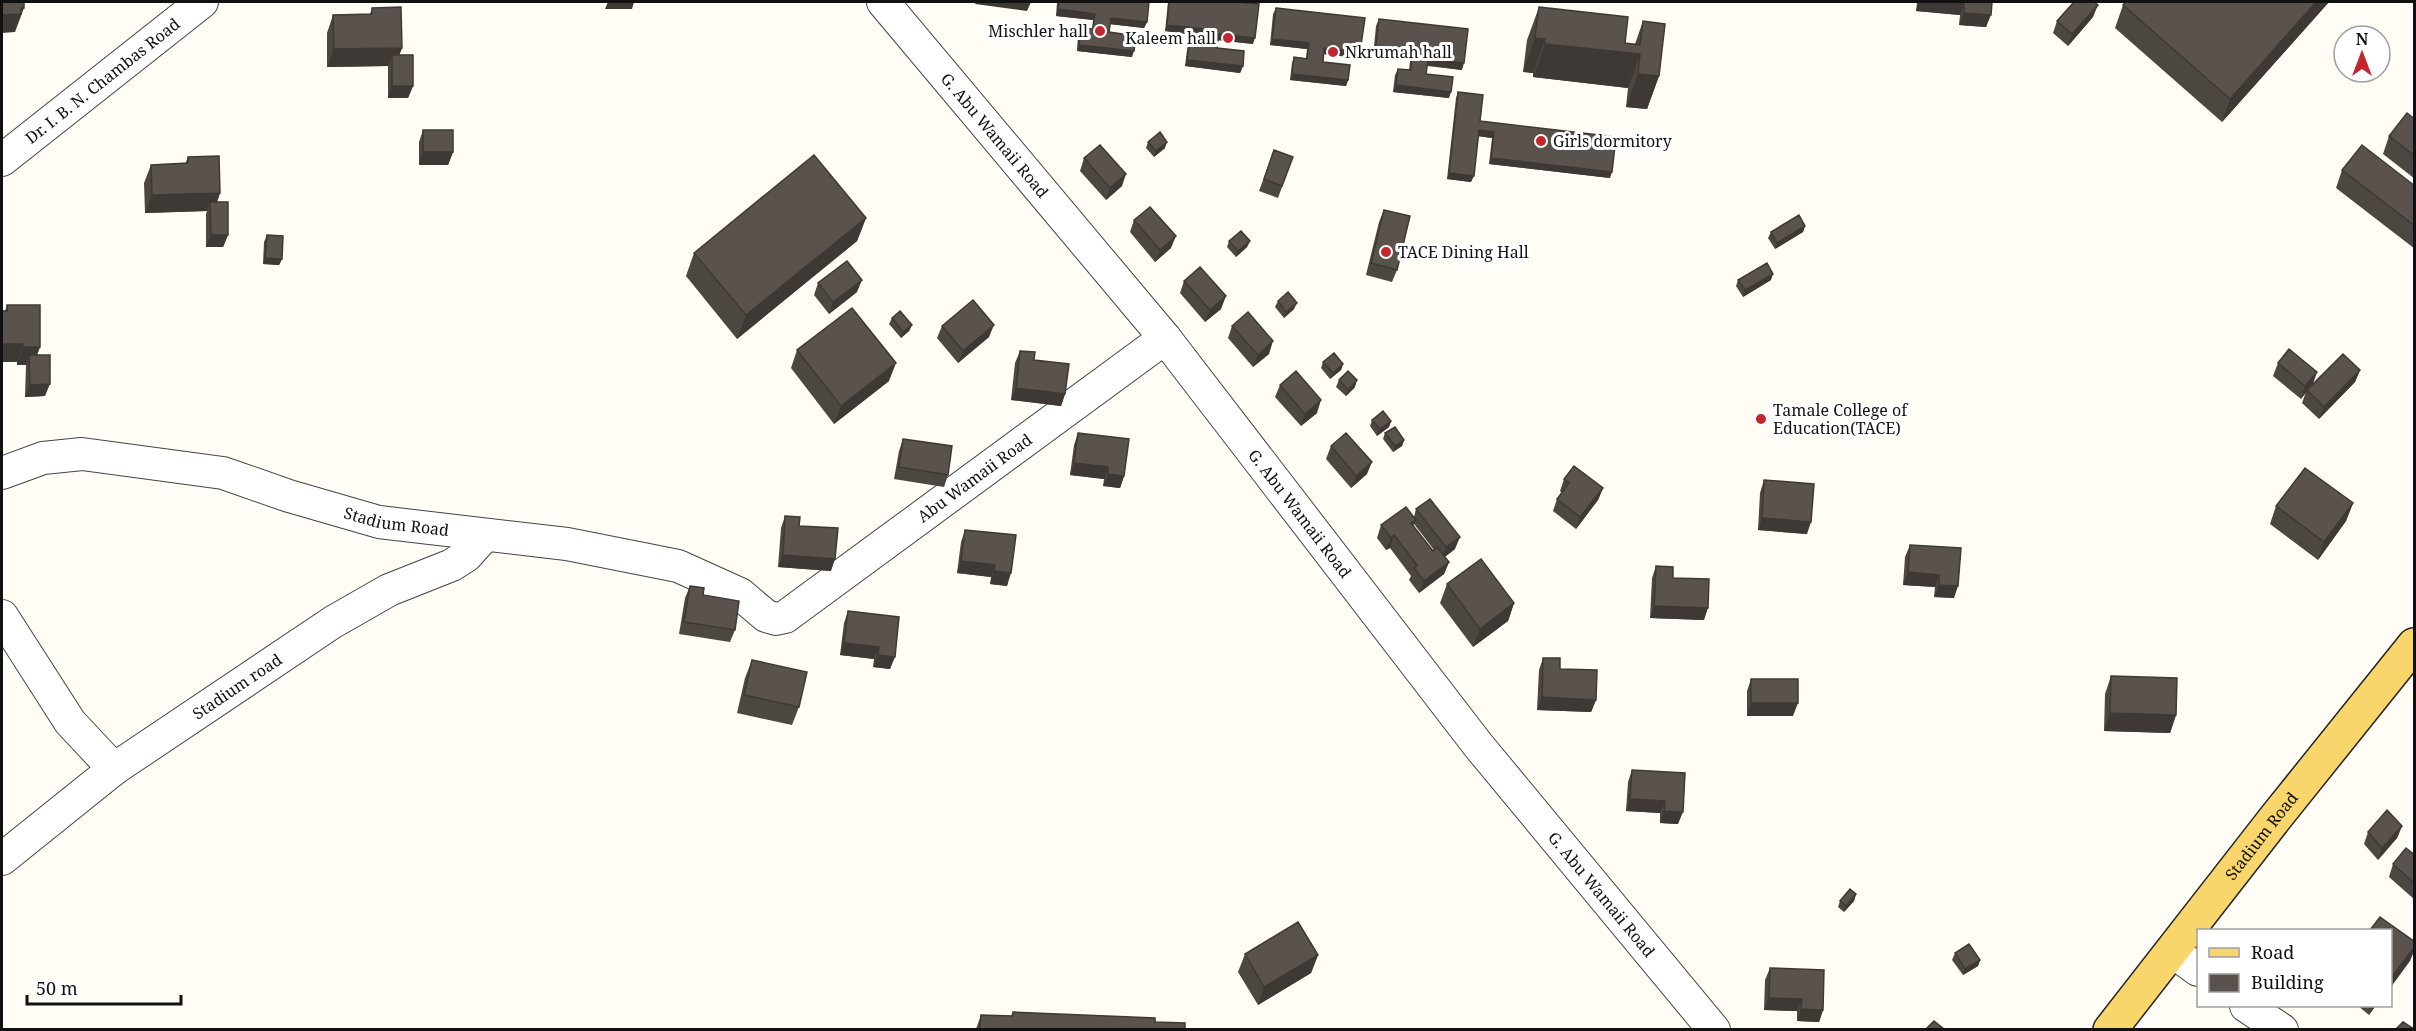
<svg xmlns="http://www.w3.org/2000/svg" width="2416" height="1031" font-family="'Noto Serif',serif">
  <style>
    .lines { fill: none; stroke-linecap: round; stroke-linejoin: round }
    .minor-casing { stroke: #444; stroke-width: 34 }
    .major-casing { stroke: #222; stroke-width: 36 }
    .minor { stroke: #fff; stroke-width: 32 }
    .major { stroke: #f9d66b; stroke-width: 33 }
    .wall { fill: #4d4742; fill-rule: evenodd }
    .shaded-wall { fill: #3f3936 }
    .building { fill: #5a524d; stroke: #3f3936; stroke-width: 1.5 }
    .poi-dot { fill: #c4262e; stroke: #fff; stroke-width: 2 }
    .labels { text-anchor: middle; stroke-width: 6; stroke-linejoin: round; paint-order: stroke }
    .poi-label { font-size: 16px; fill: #111; stroke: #fff; text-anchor: start }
    .street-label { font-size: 16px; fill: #111; stroke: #fff }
  </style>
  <rect width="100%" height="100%" fill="#fffdf5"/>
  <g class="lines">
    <defs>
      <g id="minor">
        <path id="s1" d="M 883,2 L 1165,338 L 1478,745 L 1714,1030"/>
        <path id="s2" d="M 2,160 L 202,2"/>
        <path id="s3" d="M 2,473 L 43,458 L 82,454 L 223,473 L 289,496 L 379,522 L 567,544 L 678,566 L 740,594 L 766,616 L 776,619 L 785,617 L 1165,338"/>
        <path d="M 2,616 L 70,722 L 114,769"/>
        <path id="s4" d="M 2,859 L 114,769 L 333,622 L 389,590 L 452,565 L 466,556 L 485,535"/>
        <path d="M 2172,951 L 2198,970"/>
        <path d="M 2246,1006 L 2282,1030"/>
      </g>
      <g id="major">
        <path id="s5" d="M 2110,1030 L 2276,817 L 2414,645"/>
      </g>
    </defs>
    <use href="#minor" class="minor-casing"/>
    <use href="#major" class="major-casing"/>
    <use href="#minor" class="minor"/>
    <use href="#major" class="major"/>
  </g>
  <path class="wall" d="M 1057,2 L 1149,2 L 1147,22 L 1144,28 L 1110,24 L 1109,32 L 1132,57 L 1077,51 L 1078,34 L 1081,28 L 1092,29 L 1093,20 L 1056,16 Z
    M 1168,2 L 1237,2 L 1253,44 L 1218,40 L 1217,48 L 1243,66 L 1240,73 L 1185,66 L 1187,50 L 1189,43 L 1201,45 L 1202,36 L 1165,31 Z
    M 1917,2 L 1992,2 L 1986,27 L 1959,25 L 1960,15 L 1916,11 Z
    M 2126,2 L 2329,2 L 2222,122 L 2115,28 L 2123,5 Z
    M 1539,7 L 1625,43 L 1635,44 L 1643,21 L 1659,76 L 1647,109 L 1626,107 L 1628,88 L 1533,77 L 1533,73 L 1523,72 L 1527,40 Z
    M 372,8 L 402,48 L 399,55 L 413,86 L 408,98 L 388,98 L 388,66 L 327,67 L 327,33 L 333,15 L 370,14 Z
    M 1276,8 L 1358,58 L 1324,54 L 1323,62 L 1348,80 L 1346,86 L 1290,80 L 1292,63 L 1294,57 L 1306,58 L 1307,49 L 1270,45 L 1273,14 Z
    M 2093,17 L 2068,46 L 2053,33 L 2057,21 Z
    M 1379,19 L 1462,70 L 1427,66 L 1426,74 L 1449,98 L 1393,92 L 1395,75 L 1398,69 L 1409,70 L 1410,61 L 1373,57 L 1376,26 Z
    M 1458,92 L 1480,121 L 1610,178 L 1489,164 L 1492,138 L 1478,136 L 1471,182 L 1447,179 L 1456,98 Z
    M 2415,119 L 2415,179 L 2383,154 L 2389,136 Z
    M 423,130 L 453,152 L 448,165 L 419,165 L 419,142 Z
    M 1148,142 L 1165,148 L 1154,157 L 1146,148 Z
    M 1274,150 L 1293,157 L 1278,198 L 1259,191 Z
    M 188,157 L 220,193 L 217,202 L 228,235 L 223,247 L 206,247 L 206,214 L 207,211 L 145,213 L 144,183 L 151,165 L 185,164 Z
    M 1084,158 L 1122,186 L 1106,200 L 1080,171 Z
    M 2342,170 L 2415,186 L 2415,249 L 2336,188 Z
    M 1384,210 L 1397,270 L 1392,282 L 1366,275 L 1379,222 Z
    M 866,218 L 857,241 L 737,339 L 686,276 L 694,253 Z
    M 1134,220 L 1171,248 L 1155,262 L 1130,232 Z
    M 1805,226 L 1803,232 L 1775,249 L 1768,238 L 1771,232 Z
    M 267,235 L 282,259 L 279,265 L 263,264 L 264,242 Z
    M 1229,241 L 1250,241 L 1247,247 L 1236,257 L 1227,247 Z
    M 1738,280 L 1771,280 L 1743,297 L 1736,286 Z
    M 1184,281 L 1221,309 L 1205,322 L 1180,293 Z
    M 818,283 L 857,292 L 829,314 L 814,295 Z
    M 1278,301 L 1294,309 L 1284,318 L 1275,307 Z
    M 7,305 L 40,347 L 37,355 L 45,396 L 25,397 L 26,365 L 17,365 L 17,362 L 2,362 L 2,311 L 5,311 Z
    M 892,318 L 912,325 L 909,331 L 901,338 L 889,324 Z
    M 942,326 L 989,337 L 958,363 L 937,338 Z
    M 1232,326 L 1269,354 L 1253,367 L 1228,338 Z
    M 797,350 L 889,381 L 834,424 L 791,368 Z
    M 1020,351 L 1034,360 L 1065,394 L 1061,406 L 1011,400 L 1015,363 Z
    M 1323,362 L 1343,364 L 1341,370 L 1330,379 L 1321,368 Z
    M 2278,363 L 2313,384 L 2360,370 L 2355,382 L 2319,419 L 2302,403 L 2306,392 L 2301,399 L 2273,376 Z
    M 1339,380 L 1355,387 L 1346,396 L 1336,387 Z
    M 1280,385 L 1317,413 L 1301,426 L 1275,397 Z
    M 1372,420 L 1391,421 L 1389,427 L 1377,436 L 1370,426 Z
    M 1078,433 L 1124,476 L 1120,488 L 1103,486 L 1104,479 L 1070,475 L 1074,445 Z
    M 1385,433 L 1404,440 L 1402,446 L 1393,452 L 1383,439 Z
    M 903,439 L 948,475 L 944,487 L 894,479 L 899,451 Z
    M 1331,446 L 1367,474 L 1351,488 L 1326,459 Z
    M 1564,479 L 1603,488 L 1598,500 L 1576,529 L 1553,511 L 1557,499 L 1562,493 L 1560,491 Z
    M 1764,480 L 1807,534 L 1758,530 L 1760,493 Z
    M 2353,503 L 2346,521 L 2318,560 L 2270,524 L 2276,506 Z
    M 1416,509 L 1455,549 L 1445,557 L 1449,562 L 1444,574 L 1419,593 L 1409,580 L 1411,576 L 1390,548 L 1386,550 L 1377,538 L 1381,525 L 1414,517 ZM 1414,524 L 1434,550 L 1433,551 L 1413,526 Z
    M 785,516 L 799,526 L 831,571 L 778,567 L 781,528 Z
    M 965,530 L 1016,535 L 1007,586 L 990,584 L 991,577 L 957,573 L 961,542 Z
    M 1910,545 L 1961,548 L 1954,598 L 1934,597 L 1935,587 L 1903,585 L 1905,557 Z
    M 1656,566 L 1673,578 L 1704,620 L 1650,618 L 1652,578 Z
    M 1447,584 L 1514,603 L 1508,621 L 1473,647 L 1440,603 Z
    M 690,586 L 703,595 L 735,630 L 730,642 L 679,634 L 685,598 Z
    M 848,611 L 899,617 L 890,669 L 873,667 L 874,659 L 840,655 L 844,623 Z
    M 1543,658 L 1560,669 L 1596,700 L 1591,712 L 1537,710 L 1539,670 Z
    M 752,660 L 799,707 L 792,725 L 737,713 L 745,678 Z
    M 2111,676 L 2176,715 L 2170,733 L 2104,731 L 2105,694 Z
    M 1751,679 L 1793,716 L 1747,716 L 1747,691 Z
    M 1632,770 L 1685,773 L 1678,824 L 1660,823 L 1660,813 L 1626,811 L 1628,782 Z
    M 2402,826 L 2397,838 L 2378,860 L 2364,844 L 2368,832 Z
    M 2415,855 L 2415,900 L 2389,877 L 2393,864 Z
    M 1856,894 L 1854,901 L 1844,912 L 1838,907 L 1840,901 Z
    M 1955,953 L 1980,960 L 1978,966 L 1963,975 L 1952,960 Z
    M 1245,954 L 1318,955 L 1311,973 L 1258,1005 L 1238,972 Z
    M 1770,968 L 1823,1010 L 1819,1022 L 1797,1021 L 1797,1011 L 1764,1010 L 1765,980 Z
    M 2357,1005 L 2376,1005 L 2369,1015 Z
    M 1013,1012 L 1155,1022 L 1185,1029 L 976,1029 L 981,1015 L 1011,1016 Z"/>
  <path class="shaded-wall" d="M 608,2 L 634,2 L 632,9 L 605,9 Z
    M 976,2 L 1031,2 L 1027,11 L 975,4 Z
    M 1919,2 L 1950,2 L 1964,3 L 1960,15 L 1916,11 Z
    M 2316,2 L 2329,2 L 2222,122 L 2230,99 Z
    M 2098,5 L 2093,17 L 2068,46 L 2072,34 Z
    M 21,8 L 24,8 L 15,32 L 2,33 L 2,15 Z
    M 1058,9 L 1095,14 L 1093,20 L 1056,16 Z
    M 1964,13 L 1991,15 L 1986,27 L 1959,25 Z
    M 1111,18 L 1147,22 L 1144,28 L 1108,24 Z
    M 1167,25 L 1204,29 L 1202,36 L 1165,31 Z
    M 1219,34 L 1255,38 L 1253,44 L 1217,40 Z
    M 1535,38 L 1545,39 L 1533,73 L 1523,72 Z
    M 1272,39 L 1309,43 L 1307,49 L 1270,45 Z
    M 1545,44 L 1640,54 L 1628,88 L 1533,77 Z
    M 1079,45 L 1134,51 L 1132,57 L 1077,51 Z
    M 402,48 L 395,66 L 392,55 L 388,66 L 327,67 L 334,49 Z
    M 1324,48 L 1360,52 L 1358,58 L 1322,54 Z
    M 1375,51 L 1412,55 L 1410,61 L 1373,57 Z
    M 1428,59 L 1464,63 L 1462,70 L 1425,65 Z
    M 1187,60 L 1243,66 L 1240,73 L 1185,66 Z
    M 1292,74 L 1348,80 L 1346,86 L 1290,80 Z
    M 1638,74 L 1659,76 L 1647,109 L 1626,107 Z
    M 1396,85 L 1451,92 L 1449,98 L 1393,92 Z
    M 392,86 L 413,86 L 408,98 L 388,98 Z
    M 1479,130 L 1494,132 L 1492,138 L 1477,136 Z
    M 1167,142 L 1165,148 L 1154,157 L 1156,151 Z
    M 423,152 L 453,152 L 448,165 L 419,165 Z
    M 1491,158 L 1612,172 L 1610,178 L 1489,164 Z
    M 1449,173 L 1474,176 L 1471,182 L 1447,179 Z
    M 1126,174 L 1122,186 L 1106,200 L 1110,188 Z
    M 220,193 L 214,211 L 210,202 L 207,211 L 145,213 L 152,195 Z
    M 866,218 L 857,241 L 737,339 L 746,315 Z
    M 1805,226 L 1803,232 L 1775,249 L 1777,243 Z
    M 211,235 L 228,235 L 223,247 L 206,247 Z
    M 1176,236 L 1171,248 L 1155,262 L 1160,250 Z
    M 1250,241 L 1247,247 L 1236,257 L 1238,251 Z
    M 265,258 L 282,259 L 279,265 L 263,264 Z
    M 1773,274 L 1771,280 L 1743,297 L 1745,290 Z
    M 862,280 L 857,292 L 829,314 L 833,302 Z
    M 1226,296 L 1221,309 L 1205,322 L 1210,310 Z
    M 1297,303 L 1294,309 L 1284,318 L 1286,312 Z
    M 912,325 L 909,331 L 901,338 L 903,332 Z
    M 994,325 L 989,337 L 958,363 L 963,351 Z
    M 1273,341 L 1269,354 L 1253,367 L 1258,355 Z
    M 2,344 L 23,344 L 17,362 L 2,362 Z
    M 23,347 L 40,347 L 33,365 L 29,355 L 26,365 L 17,365 Z
    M 896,363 L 889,381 L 834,424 L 841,406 Z
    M 1343,364 L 1341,370 L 1330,379 L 1333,373 Z
    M 2360,370 L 2355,382 L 2319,419 L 2324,407 Z
    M 2317,372 L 2313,384 L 2301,399 L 2305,386 Z
    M 1357,380 L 1355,387 L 1346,396 L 1348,390 Z
    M 50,384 L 45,396 L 25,397 L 30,385 Z
    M 1016,388 L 1065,394 L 1061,406 L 1011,400 Z
    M 1321,400 L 1317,413 L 1301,426 L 1305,414 Z
    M 1391,421 L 1389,427 L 1377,436 L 1380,429 Z
    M 1404,440 L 1402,446 L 1393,452 L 1395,446 Z
    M 1372,462 L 1367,474 L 1351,488 L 1356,476 Z
    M 1074,463 L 1108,467 L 1104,479 L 1070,475 Z
    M 1108,474 L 1124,476 L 1120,488 L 1103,486 Z
    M 1603,488 L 1598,500 L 1576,529 L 1580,517 Z
    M 2353,503 L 2346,521 L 2318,560 L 2324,542 Z
    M 1762,518 L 1811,522 L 1807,534 L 1758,530 Z
    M 1394,535 L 1390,548 L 1386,550 L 1391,538 Z
    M 1460,537 L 1455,549 L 1442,559 L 1446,547 Z
    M 783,555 L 835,559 L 831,571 L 778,567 Z
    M 961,561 L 995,565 L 991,577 L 957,573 Z
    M 1449,562 L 1444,574 L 1419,593 L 1424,581 Z
    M 994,571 L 1011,573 L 1007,586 L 990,584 Z
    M 1908,572 L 1939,575 L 1935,587 L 1903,585 Z
    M 1939,585 L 1958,586 L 1954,598 L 1934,597 Z
    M 1514,603 L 1508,621 L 1473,647 L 1480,629 Z
    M 1654,606 L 1708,608 L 1704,620 L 1650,618 Z
    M 844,643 L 879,647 L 874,659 L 840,655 Z
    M 878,655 L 895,657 L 890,669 L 873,667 Z
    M 1542,697 L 1596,700 L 1591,712 L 1537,710 Z
    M 1751,703 L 1798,703 L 1793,716 L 1747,716 Z
    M 2110,713 L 2176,715 L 2170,733 L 2104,731 Z
    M 1630,799 L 1665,801 L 1660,813 L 1626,811 Z
    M 1664,811 L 1683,812 L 1678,824 L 1660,823 Z
    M 2402,826 L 2397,838 L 2378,860 L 2382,848 Z
    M 1856,894 L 1854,901 L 1844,912 L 1846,906 Z
    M 2415,946 L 2415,949 L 2410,961 L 2391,987 L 2391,978 Z
    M 1318,955 L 1311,973 L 1258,1005 L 1264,987 Z
    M 1980,960 L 1978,966 L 1963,975 L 1965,969 Z
    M 1769,998 L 1802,999 L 1797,1011 L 1764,1010 Z
    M 2373,1005 L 2376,1005 L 2369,1015 Z
    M 1801,1009 L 1823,1010 L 1819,1022 L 1797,1021 Z"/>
  <path class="building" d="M 2,2 L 24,2 L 24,8 L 21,8 L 21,14 L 2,15 Z
    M 1059,2 L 1149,2 L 1147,22 L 1111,18 L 1109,32 L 1136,36 L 1134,51 L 1079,45 L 1081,28 L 1093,29 L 1095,14 L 1058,9 Z
    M 1169,2 L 1237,2 L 1259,4 L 1255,38 L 1219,34 L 1217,48 L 1244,51 L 1243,66 L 1187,60 L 1189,43 L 1202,45 L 1204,29 L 1167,25 Z
    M 1950,2 L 1992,2 L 1991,15 L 1964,13 L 1964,3 Z
    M 2074,2 L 2094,2 L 2098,5 L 2072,34 L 2057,21 Z
    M 2126,2 L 2316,2 L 2230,99 L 2123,5 Z
    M 401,7 L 402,48 L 334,49 L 333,15 L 372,14 L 372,8 Z
    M 1539,7 L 1628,17 L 1625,43 L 1640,45 L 1643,21 L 1665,24 L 1659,76 L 1638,74 L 1640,54 L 1545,44 L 1545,39 L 1535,38 Z
    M 1276,8 L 1365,18 L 1360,52 L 1324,48 L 1323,62 L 1350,65 L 1348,80 L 1292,74 L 1294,57 L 1307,59 L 1309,43 L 1272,39 Z
    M 1379,19 L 1468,29 L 1464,63 L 1428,59 L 1426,74 L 1453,77 L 1451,92 L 1396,85 L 1398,69 L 1411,70 L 1412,55 L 1375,51 Z
    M 392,55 L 413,55 L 413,86 L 392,86 Z
    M 1458,92 L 1483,95 L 1480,121 L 1616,137 L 1612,172 L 1491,158 L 1494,132 L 1479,130 L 1474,176 L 1449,173 Z
    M 2407,113 L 2415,119 L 2415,156 L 2389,136 Z
    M 423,130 L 453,130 L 453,152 L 423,152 Z
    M 1160,132 L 1167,142 L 1156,151 L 1148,142 Z
    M 1100,145 L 1126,174 L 1110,188 L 1084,158 Z
    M 2362,145 L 2415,186 L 2415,226 L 2342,170 Z
    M 1274,150 L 1293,157 L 1282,186 L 1264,179 Z
    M 814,155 L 866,218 L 746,315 L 694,253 Z
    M 219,156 L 220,193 L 152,195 L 151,165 L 188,163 L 188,157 Z
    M 210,202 L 228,202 L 228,235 L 211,235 Z
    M 1150,207 L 1176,236 L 1160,250 L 1134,220 Z
    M 1384,210 L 1410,216 L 1397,270 L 1371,263 Z
    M 1799,215 L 1805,226 L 1777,243 L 1771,232 Z
    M 1241,231 L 1250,241 L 1238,251 L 1229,241 Z
    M 267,235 L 283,236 L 282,259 L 265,258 Z
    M 847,261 L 862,280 L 833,302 L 818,283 Z
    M 1767,263 L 1773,274 L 1745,290 L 1738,280 Z
    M 1200,267 L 1226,296 L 1210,310 L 1184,281 Z
    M 1288,292 L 1297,303 L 1286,312 L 1278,301 Z
    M 973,300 L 994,325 L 963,351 L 942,326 Z
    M 7,305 L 40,305 L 40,347 L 23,347 L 23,344 L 2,344 L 2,311 L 7,311 Z
    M 852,308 L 896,363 L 841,406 L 797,350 Z
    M 900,311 L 912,325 L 903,332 L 892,318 Z
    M 1248,312 L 1273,341 L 1258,355 L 1232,326 Z
    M 2289,349 L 2317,372 L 2305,386 L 2278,363 Z
    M 1020,351 L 1035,352 L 1034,360 L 1069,364 L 1065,394 L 1016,388 Z
    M 1334,353 L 1343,364 L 1333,373 L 1323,362 Z
    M 2343,354 L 2360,370 L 2324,407 L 2307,390 Z
    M 29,355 L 50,355 L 50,384 L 30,385 Z
    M 1296,371 L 1321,400 L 1305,414 L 1280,385 Z
    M 1348,371 L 1357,380 L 1348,390 L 1339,380 Z
    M 1383,411 L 1391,421 L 1380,429 L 1372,420 Z
    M 1395,427 L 1404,440 L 1395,446 L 1385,433 Z
    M 1078,433 L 1129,439 L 1124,476 L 1108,474 L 1108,467 L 1074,463 Z
    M 1346,433 L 1372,462 L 1356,476 L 1331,446 Z
    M 903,439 L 952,446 L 948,475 L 899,467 Z
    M 1574,466 L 1603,488 L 1580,517 L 1557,499 L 1569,483 L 1564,479 Z
    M 2305,468 L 2353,503 L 2324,542 L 2276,506 Z
    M 1764,480 L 1814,484 L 1811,522 L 1762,518 Z
    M 1430,499 L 1460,537 L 1446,547 L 1416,509 Z
    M 1406,507 L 1416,520 L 1411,523 L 1433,551 L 1437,547 L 1449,562 L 1424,581 L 1414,568 L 1417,565 L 1394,535 L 1391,538 L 1381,525 Z
    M 785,516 L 800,517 L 799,526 L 838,528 L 835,559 L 783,555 Z
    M 965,530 L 1016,535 L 1011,573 L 994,571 L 995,565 L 961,561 Z
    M 1910,545 L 1961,548 L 1958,586 L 1939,585 L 1939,575 L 1908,572 Z
    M 1481,559 L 1514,603 L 1480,629 L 1447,584 Z
    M 1656,566 L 1673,567 L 1673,578 L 1709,579 L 1708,608 L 1654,606 Z
    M 690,586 L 704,588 L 703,595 L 739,601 L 735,630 L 684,622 Z
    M 848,611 L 899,617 L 895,657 L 878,655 L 879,647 L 844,643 Z
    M 1543,658 L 1560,658 L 1560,669 L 1597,670 L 1596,700 L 1542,697 Z
    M 752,660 L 807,672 L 799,707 L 744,695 Z
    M 2111,676 L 2177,678 L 2176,715 L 2110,713 Z
    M 1751,679 L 1798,679 L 1798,703 L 1751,703 Z
    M 1632,770 L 1685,773 L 1683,812 L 1664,811 L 1665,801 L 1630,799 Z
    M 2387,810 L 2402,826 L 2382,848 L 2368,832 Z
    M 2406,848 L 2415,855 L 2415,884 L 2393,864 Z
    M 1850,889 L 1856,894 L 1846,906 L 1840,901 Z
    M 2380,917 L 2415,942 L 2415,946 L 2391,978 L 2391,930 L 2370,930 Z
    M 1298,922 L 1318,955 L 1264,987 L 1245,954 Z
    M 1969,944 L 1980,960 L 1965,969 L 1955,953 Z
    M 1770,968 L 1824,970 L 1823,1010 L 1801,1009 L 1802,999 L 1769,998 Z
    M 1013,1012 L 1155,1018 L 1155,1022 L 1185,1023 L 1185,1029 L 980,1029 L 981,1015 L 1013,1016 Z
    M 1934,1021 L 1944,1029 L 1926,1029 Z
    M 2403,1022 L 2414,1029 L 2396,1029 Z"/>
  <g class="poi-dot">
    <circle cx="1100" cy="31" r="6"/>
    <circle cx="1228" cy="38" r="6"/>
    <circle cx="1333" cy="52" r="6"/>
    <circle cx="1541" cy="141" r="6"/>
    <circle cx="1386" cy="252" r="6"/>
    <circle cx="1761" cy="419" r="6"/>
  </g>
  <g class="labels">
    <g class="poi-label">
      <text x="1088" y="37" text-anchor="end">Mischler hall</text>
      <text x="1216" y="44" text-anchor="end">Kaleem hall</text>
      <text x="1345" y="58">Nkrumah hall</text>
      <text x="1553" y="147">Girls dormitory</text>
      <text x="1398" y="258">TACE Dining Hall</text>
      <text x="1773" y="416">Tamale College of<tspan x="1773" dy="18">Education(TACE)</tspan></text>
    </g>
    <g class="street-label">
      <text dy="6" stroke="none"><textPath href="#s2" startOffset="128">Dr. I. B. N. Chambas Road</textPath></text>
      <text dy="6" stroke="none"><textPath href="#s1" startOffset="174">G. Abu Wamaii Road</textPath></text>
      <text dy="6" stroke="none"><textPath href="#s3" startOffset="1048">Abu Wamaii Road</textPath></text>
      <text dy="6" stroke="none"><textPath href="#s1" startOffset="660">G. Abu Wamaii Road</textPath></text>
      <text dy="6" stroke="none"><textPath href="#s3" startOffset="406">Stadium Road</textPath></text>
      <text dy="6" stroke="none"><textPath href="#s4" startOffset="292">Stadium road</textPath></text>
      <text dy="6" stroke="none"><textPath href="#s5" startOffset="246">Stadium Road</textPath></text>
      <text dy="6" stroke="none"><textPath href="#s1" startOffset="1146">G. Abu Wamaii Road</textPath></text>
    </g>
  </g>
  <rect width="2416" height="1031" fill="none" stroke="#111111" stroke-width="6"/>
  <rect x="2197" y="929" width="195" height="78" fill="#ffffff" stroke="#a0a0a0" stroke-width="1.5"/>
  <rect x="2209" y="948" width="30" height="9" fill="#f9d66b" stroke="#a0a0a0" stroke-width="1.5"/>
  <text x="2251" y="959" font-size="18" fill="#111111">Road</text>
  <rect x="2209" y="974" width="30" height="18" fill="#5a524d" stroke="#a0a0a0" stroke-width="1.5"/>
  <text x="2251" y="989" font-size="18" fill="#111111">Building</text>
  <g transform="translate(2362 54)"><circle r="28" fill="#ffffff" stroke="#a0a0a0" stroke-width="1.5"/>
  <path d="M0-4.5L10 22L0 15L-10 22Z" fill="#c4262e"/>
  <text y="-9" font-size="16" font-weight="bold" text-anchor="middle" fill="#111111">N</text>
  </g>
  <path d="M27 995v9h154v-9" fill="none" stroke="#111111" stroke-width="3"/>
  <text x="36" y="995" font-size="18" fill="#111111" stroke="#ffffff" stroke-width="4.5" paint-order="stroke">50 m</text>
</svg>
